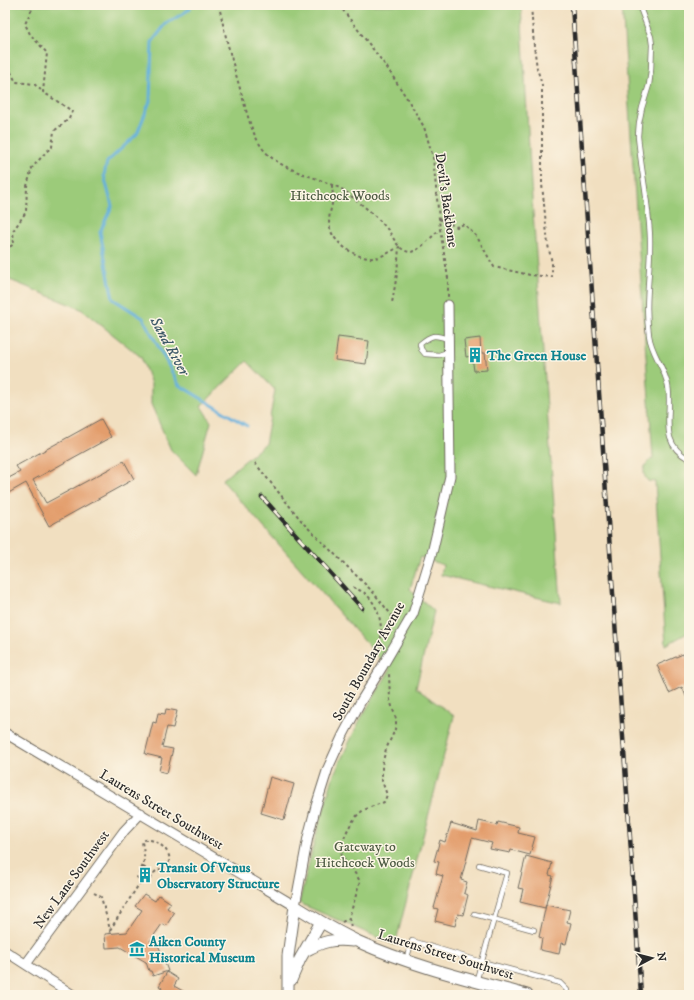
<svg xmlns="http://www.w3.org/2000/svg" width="694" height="1000" font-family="'IM FELL DW Pica',serif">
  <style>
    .green { fill: #9ccb7a; stroke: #647b52 }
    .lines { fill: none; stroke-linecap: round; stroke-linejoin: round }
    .stream { stroke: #64b0dd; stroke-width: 3 }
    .building { fill: #e39d6c }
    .service-casing { stroke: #706a5f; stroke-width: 6 }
    .minor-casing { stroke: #706a5f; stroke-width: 11 }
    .tertiary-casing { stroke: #706a5f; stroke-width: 13 }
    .path { stroke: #706a5f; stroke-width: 2; stroke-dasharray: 3 3; stroke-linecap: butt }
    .service { stroke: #fff; stroke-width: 4.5 }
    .minor { stroke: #fff; stroke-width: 9 }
    .tertiary { stroke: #fff; stroke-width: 11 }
    .rail-casing { stroke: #2b2b2b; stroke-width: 4.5 }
    .rail { stroke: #fcf5e5; stroke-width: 3; stroke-dasharray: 9; stroke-linecap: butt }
    .labels { text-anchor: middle; stroke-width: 3; stroke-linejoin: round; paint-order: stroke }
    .park-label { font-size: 14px; fill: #4d5b43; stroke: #fcf5e5 }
    .street-label { font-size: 14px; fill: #2b2b2b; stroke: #fcf5e5 }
    .culture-label { font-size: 14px; font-weight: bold; fill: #0d838f; stroke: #fcf5e5; text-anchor: start }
    .water-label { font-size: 15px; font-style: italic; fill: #3f5a69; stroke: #fcf5e5 }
  </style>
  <rect width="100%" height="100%" fill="#fcf5e5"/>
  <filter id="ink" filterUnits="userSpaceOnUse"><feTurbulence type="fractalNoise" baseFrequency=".025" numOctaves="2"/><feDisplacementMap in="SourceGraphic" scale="8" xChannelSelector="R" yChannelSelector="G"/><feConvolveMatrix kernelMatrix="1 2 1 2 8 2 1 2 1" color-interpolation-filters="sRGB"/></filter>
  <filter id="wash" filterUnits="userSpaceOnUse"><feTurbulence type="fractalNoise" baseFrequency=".012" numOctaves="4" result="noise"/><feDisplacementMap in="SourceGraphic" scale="16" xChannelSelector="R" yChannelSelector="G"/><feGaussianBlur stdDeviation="0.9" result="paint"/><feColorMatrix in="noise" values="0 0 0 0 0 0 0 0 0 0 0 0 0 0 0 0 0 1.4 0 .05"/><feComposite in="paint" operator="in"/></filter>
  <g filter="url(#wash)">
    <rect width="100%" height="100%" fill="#f1dfc0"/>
    <path class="green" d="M 5,5 L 521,5 L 531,184 L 561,603 L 441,575 L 443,565 L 420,557 L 410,589 L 434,611 L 416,688 L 454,716 L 395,945 L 299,903 L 315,839 L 334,774 L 360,720 L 390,670 L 222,480 L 265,444 L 275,390 L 247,361 L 201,406 L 211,422 L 196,475 L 171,450 L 151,404 L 151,384 L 141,357 L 81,309 L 5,278 Z
      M 622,5 L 689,5 L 689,632 L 666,645 L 655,482 L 648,481 C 640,473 645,462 653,458 Z"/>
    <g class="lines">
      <path class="stream" d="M 190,5 L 190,9 L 166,24 L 152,42 L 150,101 L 137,134 L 107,162 L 104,175 L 112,206 L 100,232 L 113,299 L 143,318 L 179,385 L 247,426"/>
    </g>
    <g id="blocks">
      <path class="building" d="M 338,337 L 369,341 L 366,364 L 335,360 Z
        M 480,338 L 481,353 L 485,353 L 487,370 L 474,371 L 472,356 L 466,357 L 464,340 Z
        M 101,419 L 111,437 L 33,480 L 46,503 L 124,461 L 134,479 L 49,526 L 26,483 L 5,495 L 5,480 L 20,472 L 16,466 Z
        M 683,654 L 685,658 L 689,657 L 689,703 L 682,687 L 669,693 L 657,665 Z
        M 166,709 L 177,711 L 173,728 L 167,727 L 162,747 L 173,749 L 167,773 L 159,771 L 162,758 L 145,754 L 153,722 L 156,723 L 158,713 L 165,714 Z
        M 270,777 L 294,784 L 284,820 L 261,813 Z
        M 479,821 L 497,825 L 498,822 L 519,827 L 518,833 L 535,837 L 530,855 L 511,850 L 510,853 L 490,849 L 492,843 L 472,838 L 461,880 L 467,882 L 464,893 L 468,895 L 463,915 L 458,914 L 455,926 L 435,921 L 438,909 L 434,908 L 443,876 L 436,874 L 439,862 L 434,861 L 440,840 L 445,842 L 451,823 L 477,831 Z
        M 526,856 L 552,863 L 549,875 L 553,876 L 545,908 L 520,902 L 523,889 L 518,888 Z
        M 144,894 L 155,901 L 159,895 L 171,903 L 167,908 L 174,913 L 166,926 L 162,924 L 150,941 L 159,947 L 168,971 L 153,976 L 151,971 L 149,971 L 146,962 L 120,947 L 106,948 L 105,934 L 127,932 L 142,910 L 135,906 Z
        M 546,905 L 570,910 L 567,922 L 571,923 L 566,944 L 561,943 L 559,954 L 540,950 L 542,938 L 539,937 Z
        M 167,972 L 178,979 L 174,986 L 190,995 L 158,995 L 162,988 L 159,986 Z"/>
    </g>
  </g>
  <g filter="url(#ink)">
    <use href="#blocks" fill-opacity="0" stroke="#706a5f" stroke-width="1"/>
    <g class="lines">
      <defs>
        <path id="service" d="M 639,5 L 651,37 L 652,45 L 651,70 L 649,85 L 642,108 L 639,123 L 638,136 C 641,170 649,204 650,238 C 651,270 644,302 649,335 C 651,353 665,368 668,386 C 673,414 657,442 689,459
          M 447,339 C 434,334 431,335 420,344 L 421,349 L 425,354 L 439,355 L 448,352
          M 474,914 L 534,930
          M 406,960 L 412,941 L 482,962 L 560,983 L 567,990 L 567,995
          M 476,982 L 507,873 L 479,865"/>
        <path id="minor" d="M 5,733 L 295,906 L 308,837 L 316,806 L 328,768 L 343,735 L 361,701 L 382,667 L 413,614 L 433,549 L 450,476 L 448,305
          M 5,951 L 73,995
          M 26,964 L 124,831 L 141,813"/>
        <path id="tertiary" d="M 305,951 C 323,941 332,939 353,941
          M 291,980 L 300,959 L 321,922
          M 288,995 L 288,956 L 295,906 C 316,919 337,932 359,942 C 412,966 471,980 527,995"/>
      </defs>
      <use href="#service" class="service-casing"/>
      <use href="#minor" class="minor-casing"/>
      <use href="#tertiary" class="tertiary-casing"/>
      <path class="path" d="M 219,5 C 225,37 234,68 243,99 C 248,117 252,134 263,149 C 279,169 307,174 330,184 C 335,186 341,188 346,192 C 361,204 376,215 388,230 C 394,238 398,250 409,252 C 418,253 433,235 440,229
        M 339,5 L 386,66 L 408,100 L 424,127 L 433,157 L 440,229 L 448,278 L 448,297
        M 5,61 L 16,82 L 34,84 L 43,92
        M 332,185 C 332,189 333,193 333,198 C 332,208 327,218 330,228 C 333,243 358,260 374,258 C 382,257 392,251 399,247 L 397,274 L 392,303
        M 439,219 L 457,227 L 464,224 L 477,237 L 494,267 L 530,275 L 552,277 L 552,263 L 548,245 L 542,184 L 542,85 L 537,68 L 534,46 L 531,5
        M 5,250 L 14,244 L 13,231 L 26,212 L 27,186 L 32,168 L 46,152 L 52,147 L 54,131 L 69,119 L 72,111 L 43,92 L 47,53 L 30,34 L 25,24 L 34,5
        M 255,463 L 304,524 L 372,591 L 398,623
        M 353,587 C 358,590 363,591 367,595 C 382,610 384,634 378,654
        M 143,867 L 154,873
        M 94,893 L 101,897 L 111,933
        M 349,918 L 351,927
        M 342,922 L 349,918 L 360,882 C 356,872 347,865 342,856 C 338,845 352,818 361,812 C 368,807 377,805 384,802 L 387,795 L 382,781 L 382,765 L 386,749 L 394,732 L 396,726 L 396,719 L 390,700 L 389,673
        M 110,930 L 141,881 L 148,884 C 150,881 151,876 154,873 C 157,869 164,869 167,865 C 173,859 167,850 162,846 C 157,842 151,839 145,840 L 142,842 C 145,859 146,861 137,877 L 141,881"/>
      <use href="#service" class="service"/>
      <use href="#minor" class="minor"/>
      <use href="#tertiary" class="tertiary"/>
      <defs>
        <path id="rail" d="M 572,5 L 641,995
          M 262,497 L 362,608"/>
      </defs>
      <use href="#rail" class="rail-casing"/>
      <use href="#rail" class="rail"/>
    </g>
  </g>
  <defs>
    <symbol id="building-bare" viewBox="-9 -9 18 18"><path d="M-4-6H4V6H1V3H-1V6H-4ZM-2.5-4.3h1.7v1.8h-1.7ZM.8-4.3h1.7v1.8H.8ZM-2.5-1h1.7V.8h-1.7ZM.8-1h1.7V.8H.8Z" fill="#0f9aa8" stroke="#fcf5e5" stroke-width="2.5" paint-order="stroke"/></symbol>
    <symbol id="museum-bare" viewBox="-9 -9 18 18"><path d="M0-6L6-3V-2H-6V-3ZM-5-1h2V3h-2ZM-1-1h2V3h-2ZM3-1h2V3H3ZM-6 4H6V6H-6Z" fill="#0f9aa8" stroke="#fcf5e5" stroke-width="2.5" paint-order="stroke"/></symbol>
  </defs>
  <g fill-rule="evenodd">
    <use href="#building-bare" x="464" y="344" width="22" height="22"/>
    <use href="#building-bare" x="134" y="864" width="22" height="22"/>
    <use href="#museum-bare" x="126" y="938" width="22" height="22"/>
  </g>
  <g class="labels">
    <g class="park-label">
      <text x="340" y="200">Hitchcock Woods</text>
      <text x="365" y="851">Gateway to<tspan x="365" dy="16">Hitchcock Woods</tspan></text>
    </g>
    <g class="street-label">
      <text transform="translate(447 200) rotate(82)" y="5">Devil's Backbone</text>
      <text transform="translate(368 661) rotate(-61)" y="5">South Boundary Avenue</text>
      <text transform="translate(162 809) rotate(31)" y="5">Laurens Street Southwest</text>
      <text transform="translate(71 879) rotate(-54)" y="5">New Lane Southwest</text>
      <text transform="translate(446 954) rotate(17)" y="5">Laurens Street Southwest</text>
    </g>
    <g class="culture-label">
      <text x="487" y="360">The Green House</text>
      <text x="157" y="872">Transit Of Venus<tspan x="157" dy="16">Observatory Structure</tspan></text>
      <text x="149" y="946">Aiken County<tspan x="149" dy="16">Historical Museum</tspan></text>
    </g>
    <g class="water-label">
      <text transform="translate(170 346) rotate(61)" y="5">Sand River</text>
    </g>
  </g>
  <rect width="694" height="1000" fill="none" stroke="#fcf5e5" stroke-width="20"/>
  <g transform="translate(652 958) rotate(83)" stroke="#fcf5e5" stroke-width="3" paint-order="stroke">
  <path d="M0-3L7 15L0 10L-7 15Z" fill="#2b2b2b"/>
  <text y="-6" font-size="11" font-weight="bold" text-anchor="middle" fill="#2b2b2b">N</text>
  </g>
</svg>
